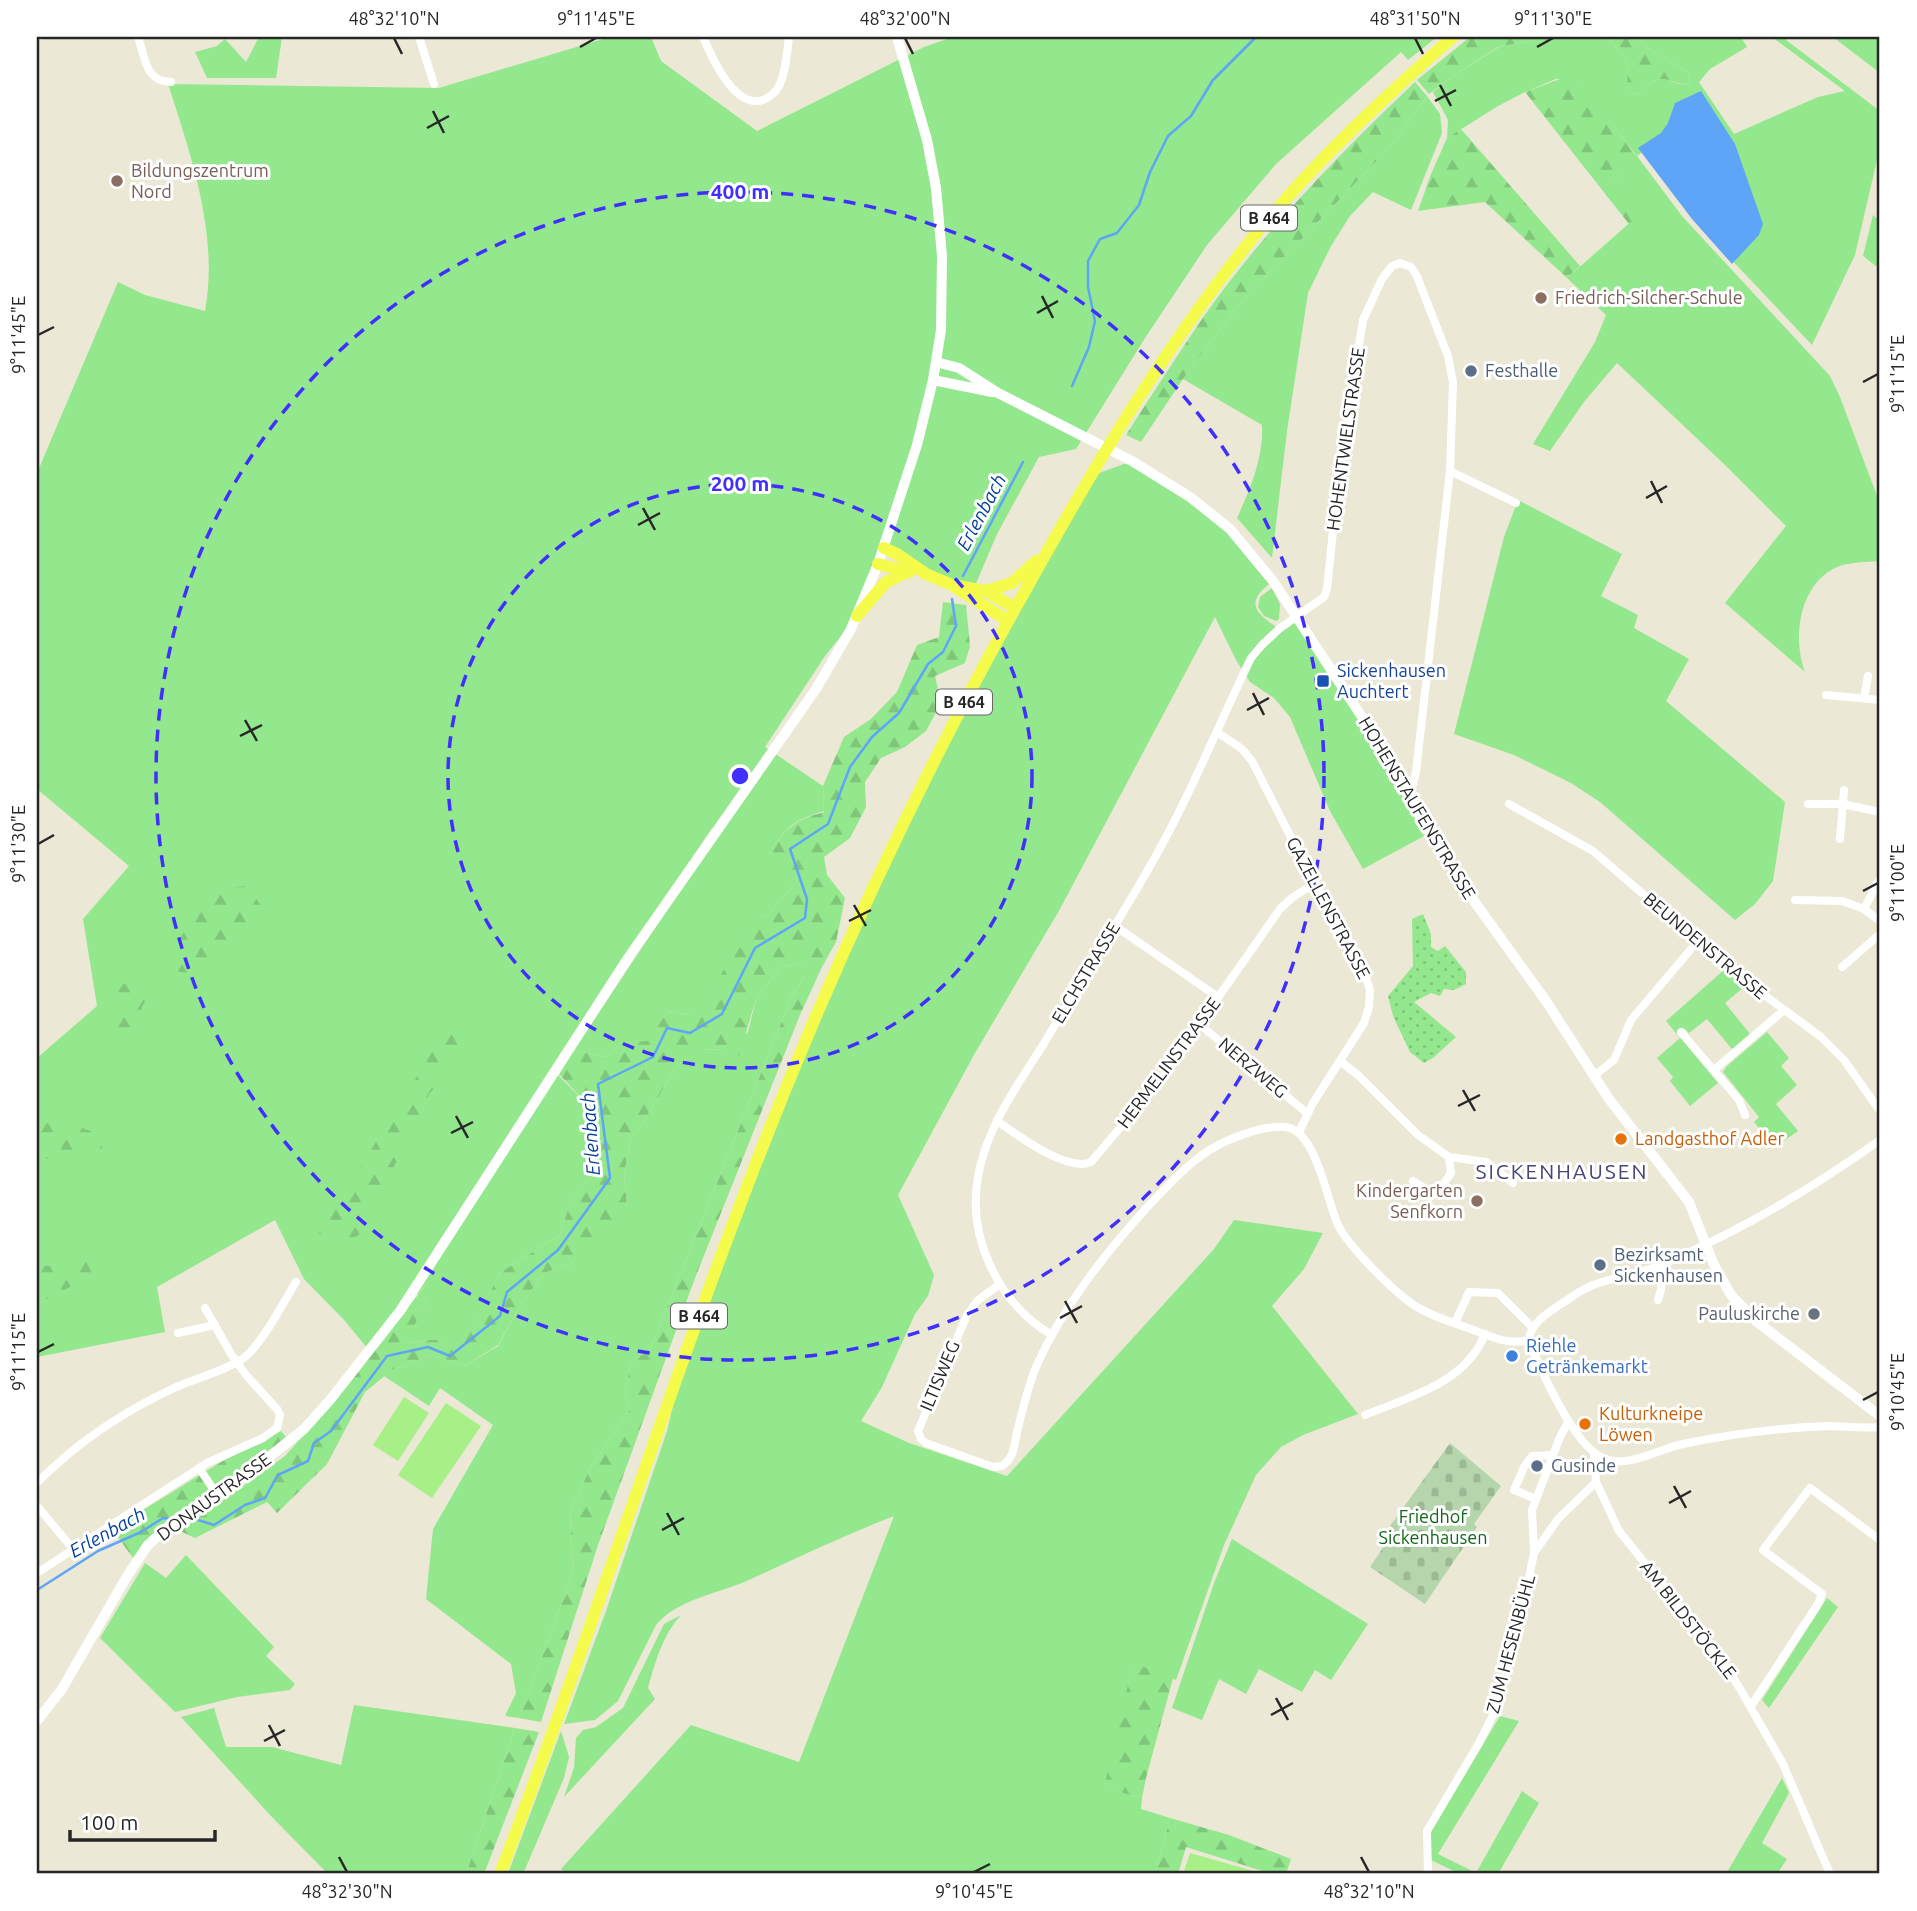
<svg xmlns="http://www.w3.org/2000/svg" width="1917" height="1911" font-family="Ubuntu,sans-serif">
  <defs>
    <pattern id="forest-firs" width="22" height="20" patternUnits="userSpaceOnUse" patternTransform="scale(1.75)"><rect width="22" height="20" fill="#93e78d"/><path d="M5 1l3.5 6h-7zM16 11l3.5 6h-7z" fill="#7fc67a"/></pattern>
    <pattern id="cemetery-stones" width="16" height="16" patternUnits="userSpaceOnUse" patternTransform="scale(1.75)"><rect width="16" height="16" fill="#b5d6ac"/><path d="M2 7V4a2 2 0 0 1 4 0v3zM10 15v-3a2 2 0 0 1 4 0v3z" fill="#9cb894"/></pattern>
    <pattern id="park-dots" width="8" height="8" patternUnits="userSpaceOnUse" patternTransform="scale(1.75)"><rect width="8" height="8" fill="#93e78d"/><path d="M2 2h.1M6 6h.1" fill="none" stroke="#7fc67a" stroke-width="1.8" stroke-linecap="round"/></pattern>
  </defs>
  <rect width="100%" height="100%" fill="#ebe8d6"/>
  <!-- grass -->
  <g fill="#93e78d">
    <polygon points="259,37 282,37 276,78 207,78 195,52 217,46 225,39 246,62"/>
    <path d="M610,37H651L661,61L757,131L924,47L953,37H1437L1408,60L1401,52L1276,164L1207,245L1145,338L1076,449L1039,457L997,534L972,593L884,548L857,616L825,656L765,747L823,786L824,811C792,821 783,828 768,858L797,881L766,917L752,915L702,1013L688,1014L667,1012L648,1042L624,1043L605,1057L574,1050L719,832L712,828L552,1069L588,1105L597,1133L592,1171L567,1212L560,1235L501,1272L459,1349L439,1339L404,1343L425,1305L429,1281L418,1294L410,1289L368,1349L345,1321L304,1279L275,1220L157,1287L165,1332L37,1357V1058L97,1006L83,919L129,866L37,789V473L118,282L145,295L205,311C219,235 191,155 168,84L439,88Z"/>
    <path d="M1540,37H1607C1630,62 1628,58 1627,91L1636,95C1643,90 1653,79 1661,79C1672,79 1675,86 1690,84L1689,73C1670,61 1651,53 1635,37H1741L1747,47L1710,69L1699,82L1734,134L1818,97L1845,91L1772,37H1790L1786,40L1880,111V147L1855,255L1812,345L1710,237L1642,152L1637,156L1682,216L1830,376L1840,397L1880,504V561C1867,562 1849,562 1837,567C1799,584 1792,638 1805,672L1725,603L1786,526L1723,463L1617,363L1584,402L1550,451L1533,444L1595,342L1606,315L1567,278L1641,213L1612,176L1636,155L1578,82L1556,79L1525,92L1498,106L1447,138L1448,120L1433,92L1450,78L1499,47L1535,40Z"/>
    <polygon points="1833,37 1880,37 1880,73"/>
    <path d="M1427,96L1440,114L1442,133L1411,210L1373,192L1350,216L1331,246L1308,293L1287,431L1272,558L1237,518C1250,490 1264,456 1262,425L1183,379L1242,301L1391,146Z"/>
    <polygon points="1873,215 1880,221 1880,269 1863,256"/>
    <path d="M1132,461L1204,507L1273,581C1245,602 1253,611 1279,629L1295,616L1364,720L1424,836L1363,869L1330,811L1290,717L1274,698L1250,682L1236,660L1215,617L1060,909L975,1053L898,1195L934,1275L928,1296L915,1314L882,1387L861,1421L909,1443L1007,1476L1214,1249L1234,1220L1323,1233L1304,1269L1272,1306L1358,1414L1303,1435L1281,1447L1256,1475L1224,1545L1176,1680L1133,1664L1105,1788L1142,1798L1141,1809L1170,1818L1155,1874H566L561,1869L691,1725L799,1762L894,1516C845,1535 799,1557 751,1579C721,1593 677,1599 656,1625L618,1701L595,1720L564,1724L606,1611L667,1431L686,1352L875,882L1091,476Z"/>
    <polygon points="1518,500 1622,554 1601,596 1638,615 1634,628 1689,659 1666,701 1785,802 1773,881 1755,904 1735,920 1600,802 1571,783 1514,755 1454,734 1504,537"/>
    <polygon points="1272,588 1280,604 1279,619 1276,621 1264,616 1258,607 1260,597"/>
    <polygon points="805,961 805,976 792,996 650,1350 631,1362 625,1393 630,1410 590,1468 570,1513 573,1572 519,1718 505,1716 516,1693 511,1664 426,1599 433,1529 493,1425 440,1388 429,1406 384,1376 392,1370 432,1355 464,1366 498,1346 518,1309 544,1273 573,1263 580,1238 627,1205 624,1174 631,1137 644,1121 677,1066 701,1050 725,1049 748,1032 756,999 780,968"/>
    <polygon points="1724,970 1744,987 1725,1003 1750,1034 1732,1049 1707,1019 1689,1033 1684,1028 1677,1034 1718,1083 1690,1106 1670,1081 1673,1077 1657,1058 1680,1038 1666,1021"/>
    <polygon points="1767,1032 1789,1058 1781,1066 1797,1085 1776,1104 1798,1131 1775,1147 1754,1122 1759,1117 1723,1072 1727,1066"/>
    <polygon points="1232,1539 1368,1624 1331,1680 1315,1670 1302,1692 1259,1669 1246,1694 1219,1679 1202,1720 1172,1708 1214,1583"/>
    <polygon points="186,1555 274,1647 266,1656 295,1684 290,1690 237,1697 175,1712 100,1638 145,1563 166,1578"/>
    <polygon points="1827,1598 1838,1607 1769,1708 1762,1700"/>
    <path d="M681,1615C663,1634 655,1663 648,1688L655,1699L564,1797L574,1768L576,1738L583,1730L596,1727L623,1708L664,1624Z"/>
    <polygon points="354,1705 515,1728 466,1874 328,1874 271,1816 181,1717 214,1708 226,1747 272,1747 341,1765"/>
    <polygon points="1500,1716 1519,1721 1438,1854 1476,1873 1522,1791 1539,1803 1498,1874 1460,1874 1431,1860 1431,1832"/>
    <polygon points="561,1731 569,1757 564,1778 523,1874 508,1874"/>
    <polygon points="1782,1778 1789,1793 1762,1843 1787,1859 1777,1874 1726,1874"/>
  </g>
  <!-- forest -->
  <g fill="url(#forest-firs)">
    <polygon points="1470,37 1540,37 1536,40 1498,47 1450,78 1429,94 1417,80"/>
    <path d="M1607,37H1635C1651,53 1670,61 1689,73L1690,84C1676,85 1670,79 1661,79C1653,79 1643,90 1636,95L1627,91C1628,58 1630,62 1607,37Z"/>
    <polygon points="1563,78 1574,80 1582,85 1636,156 1612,176 1642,213 1629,224 1525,92"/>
    <path d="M1415,82L1427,96L1391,146L1242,301L1183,379L1141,442L1126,435C1151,396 1176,357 1202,319C1263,232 1338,155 1415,82Z"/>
    <polygon points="1461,129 1580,266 1567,278 1485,202 1418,211 1431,174 1447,138"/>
    <path d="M943,602L966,605L970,646L965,663L935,676L941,703L926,731L905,747L881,758L865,782L866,807L850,838L824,857L827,875L845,898L836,942L822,967L800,1015L695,1278L598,1545L541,1722L519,1718L573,1572L570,1513L590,1468L630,1410L625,1393L631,1362L650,1350L792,996L805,976V961L780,968L756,999L739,1056L725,1049L702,1050L677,1066L644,1121L631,1137L624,1174L627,1205L611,1236L581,1238L573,1263L544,1273L518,1309L498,1345L464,1366L432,1355L392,1370L365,1392L327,1464L277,1513L267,1502L195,1538L180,1531L285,1456L319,1418L430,1280L425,1305L405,1343L439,1339L459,1348L501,1272L560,1235L567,1212L591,1172L597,1133L588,1105L559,1074L574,1050L605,1057L624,1043L648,1041L667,1012L688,1014L702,1012L752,914L766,917L797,881L767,859C783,829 792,821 824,812L823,786L844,737L871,719L897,692L917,645L939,637Z"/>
    <polygon points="248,886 261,906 248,942 221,958 187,973 170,970 170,953 198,911 227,888"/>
    <polygon points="136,980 153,991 142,1006 138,1026 119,1034 105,1020 114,1006 115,987"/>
    <polygon points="443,1028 462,1040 454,1064 429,1094 386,1183 366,1204 364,1232 340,1245 319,1233 421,1070 425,1041"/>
    <polygon points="69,1117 82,1128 99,1134 102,1148 62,1160 37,1158 37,1126"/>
    <polygon points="79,1258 105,1269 102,1285 74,1285 37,1304 37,1265 50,1266"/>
    <polygon points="281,1431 286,1437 133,1558 112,1529 221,1462"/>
    <polygon points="1133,1663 1173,1678 1146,1778 1142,1798 1104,1788"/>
    <polygon points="515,1728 539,1732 484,1874 466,1874"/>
    <polygon points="1170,1818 1229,1835 1291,1859 1286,1874 1272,1874 1186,1847 1178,1874 1155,1874"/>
  </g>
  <!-- cemetery -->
  <polygon fill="url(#cemetery-stones)" points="1450,1443 1501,1486 1474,1524 1477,1527 1425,1604 1370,1567 1395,1530 1390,1526"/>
  <!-- park -->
  <polygon fill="url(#park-dots)" points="1423,914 1431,934 1431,947 1438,951 1445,946 1466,972 1466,984 1454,990 1444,989 1440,996 1431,993 1414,1002 1456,1037 1433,1058 1424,1063 1410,1052 1393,1016 1388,996 1413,966 1412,919"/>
  <!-- pitch -->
  <g fill="#a7f088">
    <polygon points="404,1397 429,1413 398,1461 373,1445"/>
    <polygon points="446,1403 481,1426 432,1498 398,1475"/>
    <polygon points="1190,1853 1264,1874 1183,1874"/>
  </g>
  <!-- water -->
  <polygon fill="#5fa5f7" points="1701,91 1735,144 1763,224 1759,235 1732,264 1692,219 1638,148 1661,133 1668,123 1675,103"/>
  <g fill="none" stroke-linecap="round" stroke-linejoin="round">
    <!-- stream -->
    <g stroke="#5fa5f7" stroke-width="2.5">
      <polyline points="1072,386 1089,347 1095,321 1088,287 1088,261 1100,239 1117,233 1139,205 1150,172 1168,136 1191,116 1213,80 1256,37"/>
      <polyline points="963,576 1023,462"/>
      <polyline points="185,1519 198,1520 214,1525 245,1505 265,1498 278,1475 308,1461 314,1443 331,1431 387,1356 428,1347 450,1356 500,1316 507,1292 558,1250 610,1178 598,1084 653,1057 667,1028 690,1033 722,1014 755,948 805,918 807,899 790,849 828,824 850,767 872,737 899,713 928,664 943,652 956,626 952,599"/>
      <polyline points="37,1590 98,1551 141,1532 163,1518 172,1519"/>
    </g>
    <!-- street -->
    <g stroke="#fff" stroke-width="8">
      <polyline points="37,37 38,37"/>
      <path d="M138,37C145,57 145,82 171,82"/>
      <polyline points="419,37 434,84"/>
      <path d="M703,37C712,58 734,109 763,100C769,98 776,92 779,86C786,72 787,52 789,37"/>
      <polyline points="1450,471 1516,503"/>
      <polyline points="1826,695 1880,700"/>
      <polyline points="1864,698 1868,676"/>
      <polyline points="1217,732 1242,749 1252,761 1304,863 1361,962 1370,990 1369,1007 1364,1023 1313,1103 1299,1132"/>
      <polyline points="1509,804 1593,851 1736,974 1821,1037 1844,1060 1880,1111"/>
      <polyline points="1808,804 1843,804 1880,812"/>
      <polyline points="1840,839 1844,790"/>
      <polyline points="1795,900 1842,901 1864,909 1880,921"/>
      <polyline points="1864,909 1880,878"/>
      <polyline points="1115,926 1218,997"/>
      <polyline points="1842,967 1880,934"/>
      <polyline points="1199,1024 1307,1113"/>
      <polyline points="1681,1032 1739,1100 1745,1115"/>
      <polyline points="1340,1061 1359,1076 1418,1135 1449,1157 1486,1162 1513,1183"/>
      <polyline points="1714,1070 1784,1010"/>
      <polyline points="1594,1076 1614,1060 1631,1020 1697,942"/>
      <path d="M997,1121C1017,1135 1068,1173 1091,1162L1159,1082L1280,909L1293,897L1315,883"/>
      <path d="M1880,1140C1813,1188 1743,1229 1668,1262C1636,1277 1601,1276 1573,1296C1558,1307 1530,1320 1529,1340C1540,1369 1573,1443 1601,1457C1628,1470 1657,1449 1683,1444C1729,1434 1780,1428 1827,1426C1845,1426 1862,1429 1880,1427"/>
      <polyline points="1413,1181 1431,1192 1438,1192 1451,1173 1449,1157"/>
      <path d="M1000,1284L978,1300L967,1315L918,1431L921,1439L926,1443L993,1467L1002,1466C1006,1463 1010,1459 1012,1454C1015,1446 1016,1436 1018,1428C1023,1408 1028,1387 1036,1367C1063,1306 1106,1252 1151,1203C1167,1187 1182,1169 1201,1156C1220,1141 1261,1125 1285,1127C1316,1129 1327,1201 1338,1225C1349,1247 1397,1296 1419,1308C1434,1317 1451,1322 1468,1328C1488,1335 1507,1346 1529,1340"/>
      <polyline points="1658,1300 1661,1290 1663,1265"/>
      <polyline points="1455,1323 1469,1292 1498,1293 1532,1327"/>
      <polyline points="178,1333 215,1325"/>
      <path d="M1052,1335C999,1304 967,1238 978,1177C986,1128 1017,1086 1043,1045C1078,986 1115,927 1149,868C1188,801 1217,728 1251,658L1262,645L1279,629L1324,597L1327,589L1339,473L1363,320L1382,279L1392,266L1400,263L1411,267L1416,274L1448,356L1453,382L1450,471L1416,772L1413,784L1407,793"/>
      <path d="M1365,1415C1409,1397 1466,1383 1485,1334"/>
      <polyline points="199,1468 216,1493"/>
      <polyline points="1596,1482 1619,1531 1715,1650 1739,1687 1783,1764 1830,1874"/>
      <path d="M37,1483C76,1443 121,1413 172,1389C192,1379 229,1370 245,1357C263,1342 283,1303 296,1282"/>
      <polyline points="1536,1499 1514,1490 1524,1467 1532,1456 1553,1455"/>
      <polyline points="37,1506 73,1549"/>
      <polyline points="1534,1551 1532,1510 1560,1437 1568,1422"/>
      <polyline points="37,1573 207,1463 263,1438 277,1428 280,1415 277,1409 246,1375 231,1354 205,1308"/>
      <polyline points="1751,1706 1818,1604 1822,1594 1763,1550 1810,1488 1880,1540"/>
      <polyline points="1428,1874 1427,1831 1479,1743 1496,1709 1522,1613 1534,1553 1558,1519 1596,1482 1594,1453"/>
    </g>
    <!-- secondary -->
    <g stroke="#fff" stroke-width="10">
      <polyline points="936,362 959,368 998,393 1132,461 1190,497 1230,529 1273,581 1364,720 1424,823 1474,901 1546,1001 1609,1099 1689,1202 1714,1265 1731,1295 1756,1321 1880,1416"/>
      <polyline points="933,380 992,392"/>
      <polyline points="37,1721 62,1689 126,1578 147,1546 174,1521 263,1462 304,1429 330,1400 400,1311 628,958 816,689 851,629 878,564 917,445 933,380 941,330 942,256 936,188 927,140 897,37"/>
    </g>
    <!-- primary -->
    <g stroke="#f4fb4b" stroke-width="12">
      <polyline points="884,548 897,554 926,574 952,585 986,591 1015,608"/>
      <polyline points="878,564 909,572"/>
      <polyline points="955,587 1008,621"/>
      <polyline points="986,591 1012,583 1036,561"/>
      <polyline points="857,616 885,583 907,572"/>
      <path d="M500,1874C589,1642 663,1404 753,1171C830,972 920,777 1025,591C1095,465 1168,341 1259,230C1318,159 1384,97 1453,37"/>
    </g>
  </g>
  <!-- ticks -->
  <path fill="none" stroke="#272727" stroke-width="2.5" d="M394,38L402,54M905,38L913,54M1415,38L1423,54M580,47L596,38M1537,47L1553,38M1440,85L1451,106M1435,101L1456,90M433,111L444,133M427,128L449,116M1042,296L1053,318M1037,313L1058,301M38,335L54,327M1863,382L1878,374M1651,481L1662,503M1646,498L1667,486M643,508L655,530M638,525L660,513M1253,693L1264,715M1247,710L1269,698M245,720L257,741M240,736L262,725M38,844L54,835M1863,891L1878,883M854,905L866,926M849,921L871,910M1463,1090L1475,1111M1458,1106L1480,1095M456,1116L468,1138M451,1133L473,1122M1065,1301L1077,1323M1060,1318L1082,1306M38,1352L54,1344M1863,1400L1878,1392M1674,1486L1686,1508M1669,1503L1691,1491M667,1513L679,1535M662,1530L684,1518M1276,1698L1288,1720M1271,1715L1293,1703M269,1725L280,1746M264,1741L285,1730M339,1857L347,1872M1361,1857L1369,1872M974,1872L990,1864"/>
  <!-- distance rings -->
  <g fill="none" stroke="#412fff" stroke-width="3.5" stroke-dasharray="12 9">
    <circle cx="740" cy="776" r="292"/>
    <circle cx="740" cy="776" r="584"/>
  </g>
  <!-- markers -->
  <g fill="#8d6e63" stroke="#fff" stroke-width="2.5">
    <circle cx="117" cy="181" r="7"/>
    <circle cx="1541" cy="298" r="7"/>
    <circle cx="1477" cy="1201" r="7"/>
  </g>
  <g fill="#5c6f8a" stroke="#fff" stroke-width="2.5">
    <circle cx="1471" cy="371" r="7"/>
    <circle cx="1600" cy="1265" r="7"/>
    <circle cx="1537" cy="1466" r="7"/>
  </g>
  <rect fill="#1a4fb4" stroke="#fff" stroke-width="2.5" x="1316" y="674" width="14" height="14" rx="3.5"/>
  <g fill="#e8710a" stroke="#fff" stroke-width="2.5">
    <circle cx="1621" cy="1139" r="7"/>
    <circle cx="1585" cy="1424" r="7"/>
  </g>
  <circle fill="#6b7280" stroke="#fff" stroke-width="2.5" cx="1814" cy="1314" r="7"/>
  <circle fill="#3f7fe0" stroke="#fff" stroke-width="2.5" cx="1512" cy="1356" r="7"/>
  <g text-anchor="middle" stroke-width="6" stroke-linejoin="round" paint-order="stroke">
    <!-- shield labels -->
    <g fill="#fff" stroke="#686868" stroke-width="2">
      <rect x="1241" y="205.5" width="56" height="25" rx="5"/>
      <rect x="936" y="689.5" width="56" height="25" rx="5"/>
      <rect x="671" y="1303.5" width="56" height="25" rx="5"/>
    </g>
    <g font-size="16" font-weight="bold" fill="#272727">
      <text x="1269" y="224">B 464</text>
      <text x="964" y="708">B 464</text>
      <text x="699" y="1322">B 464</text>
    </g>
    <!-- education labels -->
    <g font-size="18" fill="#785e54" stroke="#fff" text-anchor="start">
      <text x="131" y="177">Bildungszentrum<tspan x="131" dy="21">Nord</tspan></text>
      <text x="1555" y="304">Friedrich-Silcher-Schule</text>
      <text x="1463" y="1197" text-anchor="end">Kindergarten<tspan x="1463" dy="21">Senfkorn</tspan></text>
    </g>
    <!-- service labels -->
    <g font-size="18" fill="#4e5e75" stroke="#fff" text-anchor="start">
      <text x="1485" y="377">Festhalle</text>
      <text x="1614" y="1261">Bezirksamt<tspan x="1614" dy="21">Sickenhausen</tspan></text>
      <text x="1551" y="1472">Gusinde</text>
    </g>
    <!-- street labels -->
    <g font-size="18" fill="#272727" stroke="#fff">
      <text transform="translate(1346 439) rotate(-82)" y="6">HOHENTWIELSTRASSE</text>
      <text transform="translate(1417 808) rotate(59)" y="6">HOHENSTAUFENSTRASSE</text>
      <text transform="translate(1328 908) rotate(62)" y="6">GAZELLENSTRASSE</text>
      <text transform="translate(1705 946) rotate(40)" y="6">BEUNDENSTRASSE</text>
      <text transform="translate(1086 973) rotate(-59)" y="6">ELCHSTRASSE</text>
      <text transform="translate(1169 1063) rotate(-53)" y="6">HERMELINSTRASSE</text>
      <text transform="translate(1253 1068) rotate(40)" y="6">NERZWEG</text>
      <text transform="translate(940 1376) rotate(-67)" y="6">ILTISWEG</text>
      <text transform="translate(214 1497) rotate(-36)" y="6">DONAUSTRASSE</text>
      <text transform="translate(1688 1620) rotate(52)" y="6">AM BILDSTÖCKLE</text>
      <text transform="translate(1511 1644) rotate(-75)" y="6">ZUM HESENBÜHL</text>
    </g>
    <!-- transit labels -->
    <g font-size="18" fill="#164399" stroke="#fff" text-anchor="start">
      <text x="1337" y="677">Sickenhausen<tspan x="1337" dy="21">Auchtert</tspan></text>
    </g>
    <!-- food labels -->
    <g font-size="18" fill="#c56008" stroke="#fff" text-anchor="start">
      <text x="1635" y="1145">Landgasthof Adler</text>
      <text x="1599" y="1420">Kulturkneipe<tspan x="1599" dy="21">Löwen</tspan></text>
    </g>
    <!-- worship labels -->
    <g font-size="18" fill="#5b616d" stroke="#fff" text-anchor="end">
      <text x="1800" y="1320">Pauluskirche</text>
    </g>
    <!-- shop labels -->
    <g font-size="18" fill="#366cbe" stroke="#fff" text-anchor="start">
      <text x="1526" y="1352">Riehle<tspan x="1526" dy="21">Getränkemarkt</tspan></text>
    </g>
    <!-- park labels -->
    <g font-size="18" fill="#136719" stroke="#fff">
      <text x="1433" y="1523">Friedhof<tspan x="1433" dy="21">Sickenhausen</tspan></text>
    </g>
    <!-- water labels -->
    <g font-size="19" font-style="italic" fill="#033f9e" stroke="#fff">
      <text transform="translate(981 512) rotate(-62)" y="7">Erlenbach</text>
      <text transform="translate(590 1134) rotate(-94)" y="7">Erlenbach</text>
      <text transform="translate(107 1532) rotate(-29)" y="7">Erlenbach</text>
    </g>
    <!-- quarter labels -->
    <g font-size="21" letter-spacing="2" fill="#49447a" stroke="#fff">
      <text x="1562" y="1179">SICKENHAUSEN</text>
    </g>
  </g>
  <circle cx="740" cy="776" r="10" fill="#412fff" stroke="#fff" stroke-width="3.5"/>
  <g font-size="21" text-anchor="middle" font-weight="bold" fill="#412fff" stroke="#fff" stroke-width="6" stroke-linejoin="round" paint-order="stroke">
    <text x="740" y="199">400 m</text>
    <text x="740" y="491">200 m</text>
  </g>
  <!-- border -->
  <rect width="1917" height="1911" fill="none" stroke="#ffffff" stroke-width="77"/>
  <!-- scale -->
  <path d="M70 1830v10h145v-10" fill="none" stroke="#272727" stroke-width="3.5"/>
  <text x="80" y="1830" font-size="21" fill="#272727" stroke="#ffffff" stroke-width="5" paint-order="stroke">100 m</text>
  <rect x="38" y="38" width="1840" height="1834" fill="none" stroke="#272727" stroke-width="2.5"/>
  <g font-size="18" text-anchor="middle" fill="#272727">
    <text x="394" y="25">48°32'10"N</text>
    <text x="596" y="25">9°11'45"E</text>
    <text x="905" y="25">48°32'00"N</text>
    <text x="1415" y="25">48°31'50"N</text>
    <text x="1553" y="25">9°11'30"E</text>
    <text transform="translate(19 335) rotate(-90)" y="6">9°11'45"E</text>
    <text transform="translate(1898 374) rotate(-90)" y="6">9°11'15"E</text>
    <text transform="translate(19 844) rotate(-90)" y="6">9°11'30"E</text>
    <text transform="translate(1898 883) rotate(-90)" y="6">9°11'00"E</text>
    <text transform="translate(19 1352) rotate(-90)" y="6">9°11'15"E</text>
    <text transform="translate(1898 1392) rotate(-90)" y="6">9°10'45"E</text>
    <text x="347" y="1898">48°32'30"N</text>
    <text x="974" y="1898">9°10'45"E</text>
    <text x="1369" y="1898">48°32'10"N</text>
  </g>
</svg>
